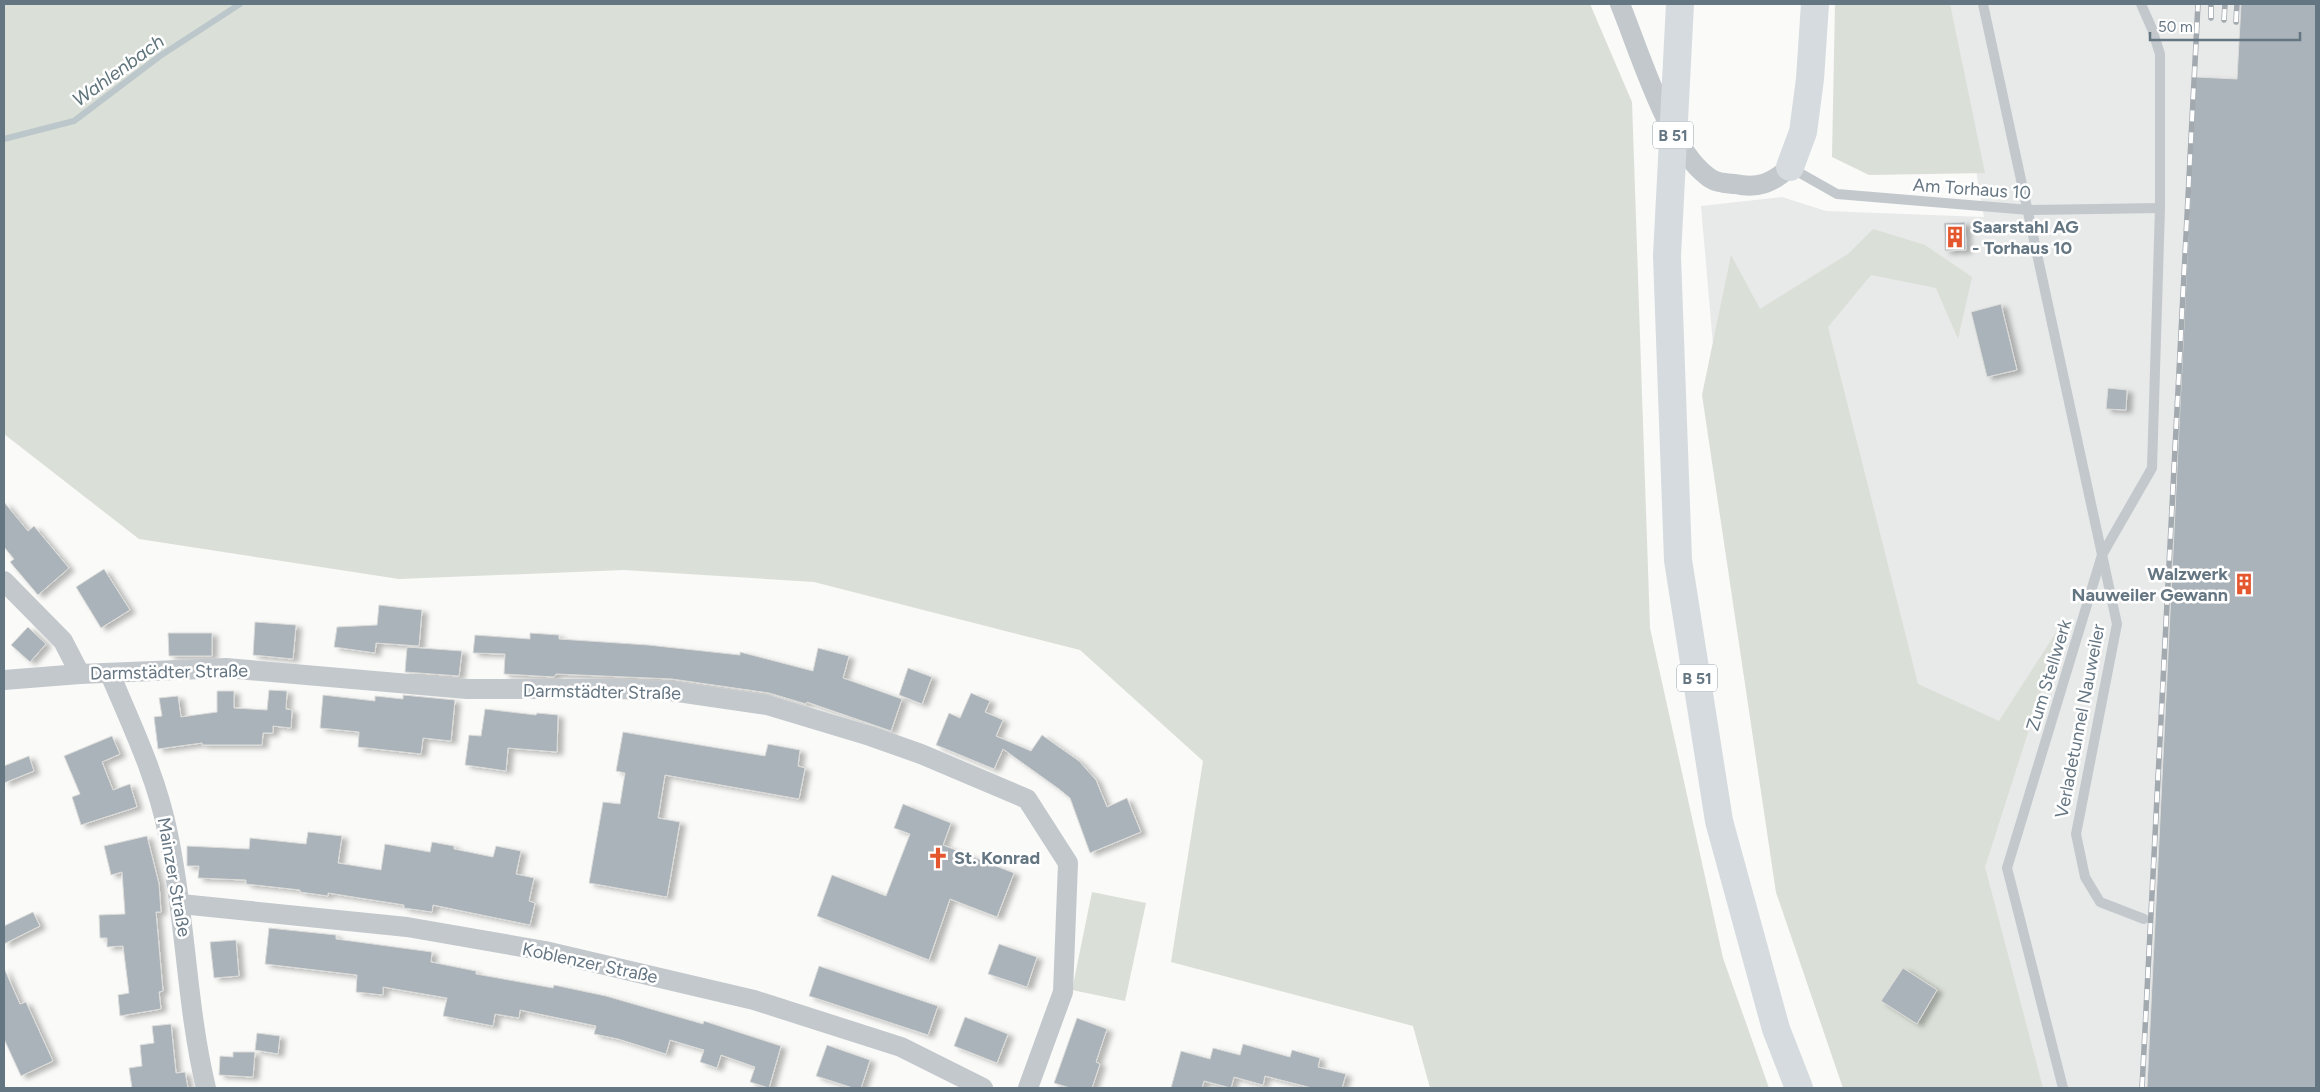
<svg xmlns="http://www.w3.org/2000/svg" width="2320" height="1092" font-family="Figtree,sans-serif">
  <defs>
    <filter id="shadow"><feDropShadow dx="5.5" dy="3" stdDeviation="2.5" flood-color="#0004"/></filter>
  </defs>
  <rect width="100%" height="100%" fill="#fafaf8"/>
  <!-- built -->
  <polygon fill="#e8e9e9" points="1947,4 2316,4 2316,1088 1843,1088 1776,892 1738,634 1701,206 1782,197 1826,211 1984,217"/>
  <!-- green -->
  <g fill="#dadfd7">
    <polygon points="4,4 1590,4 1632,102 1650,628 1723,958 1769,1088 1430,1088 1413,1026 1171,962 1203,761 1080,650 814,582 624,570 399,579 139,539 4,434"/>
    <polygon points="1835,4 1950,4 1985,173 1869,175 1832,157"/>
    <polygon points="1873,229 1925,245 1972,277 1958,339 1936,288 1871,275 1828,327 1918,684 1999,721 2064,620 1985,867 2043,1088 1843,1088 1776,892 1702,395 1731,255 1760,309 1848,254"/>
    <polygon points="1092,892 1146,903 1125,1001 1072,990"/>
  </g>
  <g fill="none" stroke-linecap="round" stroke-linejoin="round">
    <!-- stream -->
    <polyline stroke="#bbc7cb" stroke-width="6" points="4,139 74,121 160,56 240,4"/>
  </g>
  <!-- building -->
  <g fill="#aab3b9" stroke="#dcdcda" filter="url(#shadow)">
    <polygon points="2241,4 2316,4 2316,1088 2147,1088 2196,77 2237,79"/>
    <polygon points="1965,222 1966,250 1945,251 1944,223"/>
    <polygon points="2001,304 2017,370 1987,377 1971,312"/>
    <polygon points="2108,388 2127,390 2126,410 2106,409"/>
    <polygon points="4,502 28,531 34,526 69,568 38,595 10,562 14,559 4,547"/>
    <polygon points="104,569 130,610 101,628 76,587"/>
    <polygon points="379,605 422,610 419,646 376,643 375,653 334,647 337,627 377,625"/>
    <polygon points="255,622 296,625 293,659 253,655"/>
    <polygon points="28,627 46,644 30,662 11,645"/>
    <polygon points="168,633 212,633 212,656 169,656"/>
    <polygon points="530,633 559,635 559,639 648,645 740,655 740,652 813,671 818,648 849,656 843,678 902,699 891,731 807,702 806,704 769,693 672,679 556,674 554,677 504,674 505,654 473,653 475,635 530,639"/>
    <polygon points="407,647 462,651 459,676 405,672"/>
    <polygon points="908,668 932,677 922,704 899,695"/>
    <polygon points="269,690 287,691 286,709 292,710 291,728 273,726 273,733 263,733 262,745 202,745 202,743 158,749 154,717 162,716 159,698 178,696 181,717 217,712 217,691 234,691 234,708 267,710"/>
    <polygon points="971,693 990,701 985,712 1003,720 996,736 1031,751 1042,735 1079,761 1096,780 1107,807 1127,798 1141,832 1090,853 1070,798 1059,789 1003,749 994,769 936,745 949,713 960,718"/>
    <polygon points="323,695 375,701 375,696 403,699 403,695 455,700 451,741 423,738 421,754 358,747 359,732 320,728"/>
    <polygon points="485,709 536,715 537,713 558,715 557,752 508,748 506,771 465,765 469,735 481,736"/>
    <polygon points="623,732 765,756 768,744 800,750 798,766 805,768 799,799 665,775 658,818 680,822 667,897 589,883 603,802 620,804 625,773 616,771"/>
    <polygon points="112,736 120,754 102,762 113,790 130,784 137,807 81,825 72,797 80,794 64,756"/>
    <polygon points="29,756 34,771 4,783 4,766"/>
    <polygon points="903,804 951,823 943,845 1014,873 997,917 950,899 929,960 817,916 832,875 886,896 910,834 894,828"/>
    <polygon points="308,832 342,836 338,863 381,870 385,844 430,852 432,842 454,846 454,849 493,857 496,846 521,851 516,874 534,878 529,901 535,903 530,925 433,905 432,912 404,908 404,905 328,893 328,896 300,892 300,890 246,884 246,880 198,878 199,866 187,866 187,846 249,849 250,838 306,844"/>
    <polygon points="147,836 159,884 161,912 156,912 163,991 159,992 161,1009 120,1016 118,995 129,993 123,946 107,947 107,938 100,938 99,915 125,914 122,872 111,875 104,846"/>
    <polygon points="33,912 40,926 4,944 4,926"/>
    <polygon points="269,928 336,935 336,939 432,952 431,962 476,971 476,974 553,988 554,985 606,996 703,1024 704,1021 781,1046 769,1088 750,1082 755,1067 721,1055 717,1068 700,1062 704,1050 670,1040 666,1054 618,1039 594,1034 596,1026 520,1010 519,1018 495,1014 493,1026 443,1016 447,998 383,987 383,995 356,992 357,975 265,964"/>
    <polygon points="236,940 239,976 214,978 210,942"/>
    <polygon points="999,944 1037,957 1027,987 988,974"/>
    <polygon points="819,966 938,1006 928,1035 809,996"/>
    <polygon points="4,968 20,1004 26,1002 53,1061 21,1076 4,1039"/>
    <polygon points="1903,968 1937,990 1917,1024 1881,1001"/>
    <polygon points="965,1017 1008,1034 997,1063 954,1046"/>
    <polygon points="1077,1018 1107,1029 1096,1062 1100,1064 1092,1088 1070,1088 1054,1083"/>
    <polygon points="171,1024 176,1073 185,1072 188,1088 132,1088 129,1068 142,1066 140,1045 154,1043 152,1026"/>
    <polygon points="257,1033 280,1036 278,1054 255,1050"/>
    <polygon points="1243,1044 1290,1057 1292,1050 1320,1058 1318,1067 1346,1074 1342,1088 1312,1088 1265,1076 1263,1085 1234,1077 1231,1088 1204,1081 1202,1088 1171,1088 1181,1051 1210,1059 1213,1048 1240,1055"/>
    <polygon points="827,1045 870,1060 861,1088 853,1088 816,1076"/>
    <polygon points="233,1052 255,1052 253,1077 219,1075 220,1056 233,1057"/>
  </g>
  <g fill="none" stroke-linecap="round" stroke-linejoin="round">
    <!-- service -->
    <g stroke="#c3c8cc" stroke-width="10">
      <polyline points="1983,4 2117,624 2076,834 2085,877 2100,902 2144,919"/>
      <polyline points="1791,168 1837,194 2029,210 2160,208"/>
      <polyline points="2063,1088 2007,868 2102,555 2152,468 2160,208 2160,54 2152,29 2141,4"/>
    </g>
    <!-- minor -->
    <g stroke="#c3c8cc" stroke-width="20">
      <path d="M1620,4C1639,50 1668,147 1707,176C1715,183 1725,183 1735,184C1759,189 1772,183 1790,167"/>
      <polyline points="4,581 63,641 80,674"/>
      <path d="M110,674C132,726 157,778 168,834C186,918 186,1005 206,1088"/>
      <polyline points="4,680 80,674 226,668 467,689 618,689 671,691 767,705 870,736 921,754 1027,799 1068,863 1063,992 1028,1088"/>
      <polyline points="181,904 407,927 545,951 754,1000 901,1047 983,1088"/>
    </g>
    <!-- primary -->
    <g stroke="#d6dbdf" stroke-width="28">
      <polyline points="1680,4 1667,256 1678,560 1719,821 1776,1029 1799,1088"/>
      <polyline points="1790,167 1803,132 1810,79 1815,4"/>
    </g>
    <!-- rail casing -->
    <g stroke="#a2aab0" stroke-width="5.5">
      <g id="rail">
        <polyline points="2211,18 2211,4"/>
        <polyline points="2224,20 2225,4"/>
        <polyline points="2236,22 2237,4"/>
        <polyline points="2142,1088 2198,4"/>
      </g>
    </g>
    <!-- rail -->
    <use href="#rail" stroke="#fff" stroke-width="4" stroke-dasharray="11" stroke-linecap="butt"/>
  </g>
  <!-- icons -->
  <defs>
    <g id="building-bare" transform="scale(1.725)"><path d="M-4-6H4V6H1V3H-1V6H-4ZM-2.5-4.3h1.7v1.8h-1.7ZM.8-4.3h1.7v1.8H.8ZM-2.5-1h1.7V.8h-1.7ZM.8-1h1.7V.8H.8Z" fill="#e4572e" stroke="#fff" stroke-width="2.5" paint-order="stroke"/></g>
    <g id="church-bare" transform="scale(1.725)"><path d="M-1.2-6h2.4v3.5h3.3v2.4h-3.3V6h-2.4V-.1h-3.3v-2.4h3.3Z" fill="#e4572e" stroke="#fff" stroke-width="2.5" paint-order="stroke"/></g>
  </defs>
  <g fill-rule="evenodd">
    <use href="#building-bare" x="1955" y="237"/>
    <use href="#building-bare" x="2244" y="584"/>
    <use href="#church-bare" x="938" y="858"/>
  </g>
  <g text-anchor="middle" stroke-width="5" stroke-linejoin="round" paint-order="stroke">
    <!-- shield labels -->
    <g fill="#fff" stroke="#939fa8" stroke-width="1">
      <rect x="1653" y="121.5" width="40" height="27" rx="4"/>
      <rect x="1677" y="664.5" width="40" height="27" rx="4"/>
    </g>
    <g font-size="16" font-weight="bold" fill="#657683">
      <text x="1673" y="141">B 51</text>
      <text x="1697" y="684">B 51</text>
    </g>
    <!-- street labels -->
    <g font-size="18" fill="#657683" stroke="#fff">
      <text transform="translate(1972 189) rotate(4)" y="6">Am Torhaus 10</text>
      <text transform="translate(169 672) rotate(-1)" y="6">Darmstädter Straße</text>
      <text transform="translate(2049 675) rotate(-73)" y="6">Zum Stellwerk</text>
      <text transform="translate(602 692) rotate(1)" y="6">Darmstädter Straße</text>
      <text transform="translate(2080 721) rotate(-79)" y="6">Verladetunnel Nauweiler</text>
      <text transform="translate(174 877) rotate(80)" y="6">Mainzer Straße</text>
      <text transform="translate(590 963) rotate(12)" y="6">Koblenzer Straße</text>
    </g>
    <!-- poi labels -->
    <g font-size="18" font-weight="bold" fill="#657683" stroke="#fff" text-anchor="start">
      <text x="1972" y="233">Saarstahl AG<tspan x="1972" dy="21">- Torhaus 10</tspan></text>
      <text x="2228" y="580" text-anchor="end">Walzwerk<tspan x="2228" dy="21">Nauweiler Gewann</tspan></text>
      <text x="954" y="864">St. Konrad</text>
    </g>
    <!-- water labels -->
    <g font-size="19" font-style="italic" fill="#60757c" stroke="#fff">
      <text transform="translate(118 70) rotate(-36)" y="7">Wahlenbach</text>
    </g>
  </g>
  <!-- border -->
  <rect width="2320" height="1092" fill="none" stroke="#657683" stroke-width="10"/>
  <!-- scale -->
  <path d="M2150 32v8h150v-8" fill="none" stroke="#657683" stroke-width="2.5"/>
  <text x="2158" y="32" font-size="15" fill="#657683" stroke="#ffffff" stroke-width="4" paint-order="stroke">50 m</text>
</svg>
